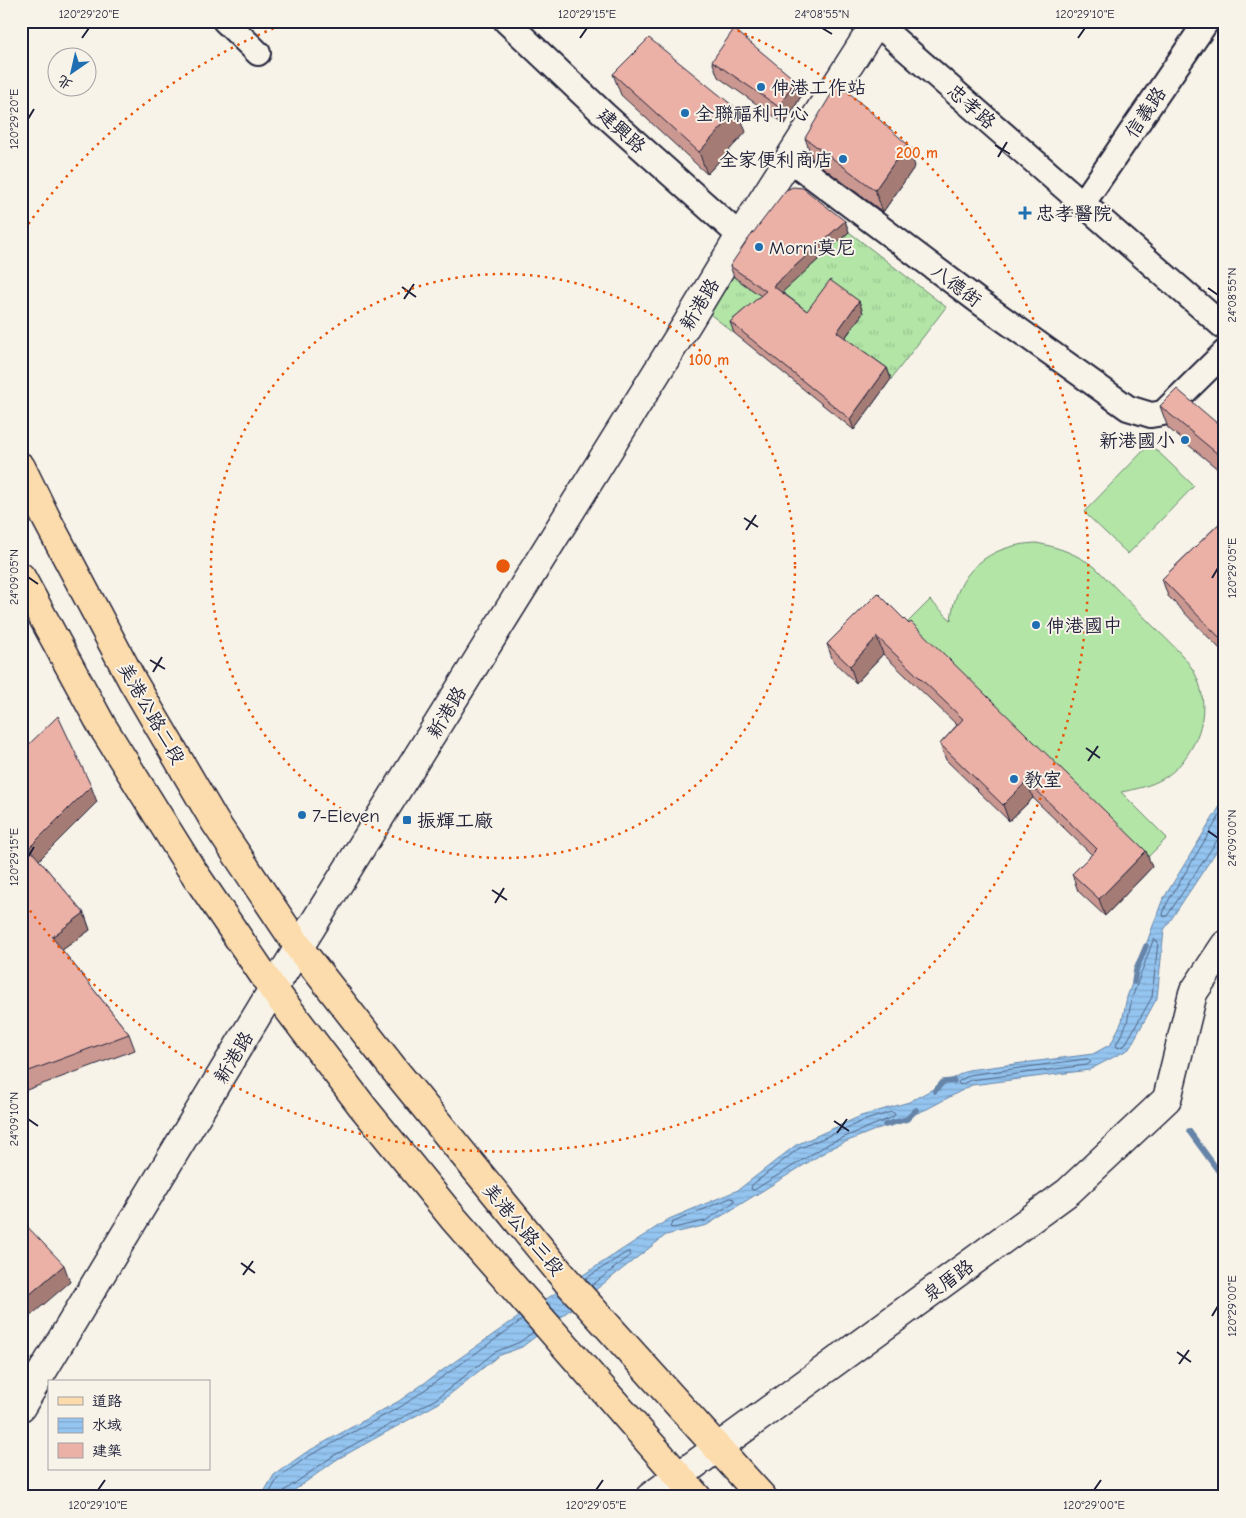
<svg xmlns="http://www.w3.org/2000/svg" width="1246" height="1518" font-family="'Comic Neue','LXGW WenKai TC',sans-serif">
  <defs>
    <pattern id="grass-tufts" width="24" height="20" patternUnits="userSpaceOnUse" patternTransform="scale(1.25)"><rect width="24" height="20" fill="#b2e5a6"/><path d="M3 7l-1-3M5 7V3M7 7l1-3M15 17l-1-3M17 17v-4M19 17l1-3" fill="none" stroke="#99c490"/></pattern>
    <pattern id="water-rules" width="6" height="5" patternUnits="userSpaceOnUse" patternTransform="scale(1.25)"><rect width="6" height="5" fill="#94c5f0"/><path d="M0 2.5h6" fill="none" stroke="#7fa9cf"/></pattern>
  </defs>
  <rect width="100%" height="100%" fill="#f7f3e8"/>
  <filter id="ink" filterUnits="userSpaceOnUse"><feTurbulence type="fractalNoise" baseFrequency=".02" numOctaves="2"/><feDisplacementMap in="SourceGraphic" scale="10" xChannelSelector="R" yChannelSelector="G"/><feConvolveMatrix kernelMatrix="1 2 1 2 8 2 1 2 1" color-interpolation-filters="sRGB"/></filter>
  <g filter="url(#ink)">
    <!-- grass -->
    <g fill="url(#grass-tufts)" stroke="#6a8470">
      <polygon points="849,232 946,307 891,379 776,297"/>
      <polygon points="733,276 770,302 734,333 706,311"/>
    </g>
    <!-- pitch -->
    <g fill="#b2e5a6" stroke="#6a8470">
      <polygon points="1150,444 1194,486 1128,554 1084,512"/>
      <path d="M1036,543C1059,547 1076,554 1095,567C1114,586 1133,606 1152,625C1164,637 1178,649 1189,664C1207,688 1207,721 1192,747C1175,778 1154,786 1121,792L1167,838L1145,860L908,622L930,600L951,620C956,572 988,545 1036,543Z"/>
    </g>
    <!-- water -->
    <polygon fill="url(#water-rules)" stroke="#6684a8" points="1225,798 1225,838 1164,930 1157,998 1129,1049 1089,1070 972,1085 927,1109 833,1147 707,1225 666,1235 522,1347 498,1356 439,1403 336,1460 285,1497 261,1497 274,1475 305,1453 399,1401 508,1324 669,1219 738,1190 796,1145 861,1116 909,1102 968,1070 1093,1054 1111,1044 1122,1021 1127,997 1162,901"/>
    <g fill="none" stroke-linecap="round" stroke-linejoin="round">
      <!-- shore -->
      <g stroke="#506383" stroke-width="1">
        <polyline points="1225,807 1167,903 1163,914 1164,917 1167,916 1218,839 1225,836"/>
        <polygon points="1154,939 1158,942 1152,997 1125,1045 1118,1048 1116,1045 1127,1023 1132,998"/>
        <polygon points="1088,1059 1091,1062 1087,1065 971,1080 960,1085 958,1083 959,1081 970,1075"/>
        <polygon points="892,1112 895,1114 893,1117 830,1143 754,1190 751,1189 752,1185 798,1149 863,1121"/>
        <polygon points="731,1198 734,1199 734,1202 705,1221 673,1228 670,1227 672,1223"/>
        <polyline points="585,1279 627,1252 630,1252 630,1256 591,1286"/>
        <polyline points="267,1497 278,1478 307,1457 402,1406 522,1320"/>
        <polyline points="282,1497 284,1491 333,1456 436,1399 495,1352 520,1342 533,1332"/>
      </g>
      <!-- stream -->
      <g stroke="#6684a8" stroke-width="5.5">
        <polyline points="1134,982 1136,970 1146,946"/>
        <polyline points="935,1091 943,1082 954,1081"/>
        <polyline points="885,1125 907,1119 916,1110"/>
        <polyline points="1189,1131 1225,1180"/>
      </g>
      <!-- minor casing -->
      <g stroke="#22223b" stroke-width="28">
        <g id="minor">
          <polyline points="225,21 258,53"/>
          <polyline points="506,21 605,115 740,236"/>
          <polyline points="874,21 1225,328"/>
          <polyline points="789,159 981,303 1128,408 1151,415 1163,413 1225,352"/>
          <polyline points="1083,203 1207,21"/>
        </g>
      </g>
      <!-- tertiary casing -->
      <g stroke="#22223b" stroke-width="31">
        <g id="tertiary">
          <polyline points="21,1407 273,989 690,319 740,236 877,21"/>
          <polyline points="650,1497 1068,1192 1167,1099 1193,993 1225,945"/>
        </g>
      </g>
      <!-- primary casing -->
      <g stroke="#22223b" stroke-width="31">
        <g id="primary">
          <polyline points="21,467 46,518 133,682 215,822 300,949 393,1068 566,1280 762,1497"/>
          <polyline points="21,577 102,726 190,867 273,989 362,1106 453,1218 697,1497"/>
        </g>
      </g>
      <!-- minor -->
      <use href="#minor" stroke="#f7f3e8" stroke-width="24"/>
      <!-- tertiary -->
      <use href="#tertiary" stroke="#f7f3e8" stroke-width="28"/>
      <!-- primary -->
      <use href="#primary" stroke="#fcdcac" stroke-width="28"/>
    </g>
    <!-- wall -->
    <g fill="#ca9890" stroke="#22223b">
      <polygon points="712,61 795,80 801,96 785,124 718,77"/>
      <polygon points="613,74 746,132 707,174 621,95"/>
      <polygon points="805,138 915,166 883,212 813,160"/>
      <polygon points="845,221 849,232 782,292 807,311 859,301 863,313 845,338 887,368 891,379 854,430 734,333 730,322 761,296 734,277 730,266"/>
      <polygon points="1160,406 1225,430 1225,475 1168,428"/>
      <polygon points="1225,518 1225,654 1168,596 1162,579"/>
      <polygon points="909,624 1152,867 1105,916 1078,891 1072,874 1092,855 1033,798 1009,821 946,760 940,744 957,725 883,654 856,683 833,661 827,644"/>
      <polygon points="21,752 97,802 39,860 84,913 90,930 62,950 129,1034 135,1050 21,1092"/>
    </g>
    <!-- shaded-wall -->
    <g fill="#a47c75" stroke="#22223b">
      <polygon points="795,80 801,96 785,124 779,107"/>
      <polygon points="738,110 746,132 707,174 699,152"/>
      <polygon points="907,144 915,166 883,212 875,190"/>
      <polygon points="845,221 849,232 777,297 773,286"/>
      <polygon points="859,301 863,313 841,343 837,332"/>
      <polygon points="887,368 891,379 854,430 850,419"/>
      <polygon points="877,637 883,654 856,683 850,666"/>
      <polygon points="1027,781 1033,798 1009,821 1003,805"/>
      <polygon points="91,786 97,802 35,864 29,848"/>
      <polygon points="1146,851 1152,867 1105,916 1099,899"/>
      <polygon points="84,913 90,930 58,953 52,937"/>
      <polygon points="64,1265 70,1282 21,1324 21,1302"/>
    </g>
    <!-- building -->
    <g fill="#ebb1a7" stroke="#22223b">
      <polygon points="734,29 795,80 779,107 712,61"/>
      <polygon points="649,38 738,110 699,152 613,74"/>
      <polygon points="838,83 907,144 875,190 805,138"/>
      <polygon points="793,187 803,188 845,221 773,286 807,311 830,280 859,301 837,332 887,368 850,419 730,322 766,291 730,266 746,242 786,190"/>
      <polygon points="1177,389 1225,430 1225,460 1160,406"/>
      <polygon points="1225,518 1225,643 1162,579"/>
      <polygon points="878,593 909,624 911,622 1146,851 1099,899 1072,874 1097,849 1027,781 1003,805 940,744 963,719 877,637 850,666 827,644"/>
      <polygon points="58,716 91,786 29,848 84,913 52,937 129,1034 21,1074 21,752"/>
      <polygon points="21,1220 64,1265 21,1302"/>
    </g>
  </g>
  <!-- ticks -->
  <path fill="none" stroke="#22223b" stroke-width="2" d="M822,28L832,34M82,38L89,28M580,38L587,28M1078,38L1085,28M28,119L34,109M995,145L1010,154M998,157L1007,142M402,287L416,297M1208,288L1218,295M404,299L414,284M744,518L758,527M746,530L756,515M28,577L38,584M1212,578L1218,568M150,660L165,669M153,672L162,657M1086,748L1100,758M1088,761L1098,746M1208,831L1218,838M28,857L34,847M492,890L507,900M495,903L504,888M28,1119L38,1126M834,1121L849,1131M837,1133L847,1119M241,1263L255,1273M243,1275L253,1261M1212,1316L1218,1306M1177,1352L1191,1362M1179,1364L1189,1350M98,1490L105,1480M596,1490L603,1480M1094,1490L1101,1480"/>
  <!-- distance rings -->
  <g fill="none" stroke="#e8590c" stroke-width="2.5" stroke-dasharray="2.5 5">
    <circle cx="503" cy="566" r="292"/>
    <path d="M24 230A585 585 0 0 1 289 22M717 22A585 585 0 1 1 24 902"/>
  </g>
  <!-- markers -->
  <g fill="#1f6fb2" stroke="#f7f3e8" stroke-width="2">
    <circle cx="761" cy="87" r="5"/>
    <circle cx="685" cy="113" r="5"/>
    <circle cx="843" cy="159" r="5"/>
    <path d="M1022.5 205.5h5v5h5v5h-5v5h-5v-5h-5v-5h5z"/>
    <circle cx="759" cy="247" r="5"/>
    <circle cx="1185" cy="440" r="5"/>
    <circle cx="1036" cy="625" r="5"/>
    <circle cx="1014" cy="779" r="5"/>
    <circle cx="302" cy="815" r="5"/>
    <rect x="402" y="815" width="10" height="10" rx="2.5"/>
  </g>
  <g text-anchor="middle" stroke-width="4" stroke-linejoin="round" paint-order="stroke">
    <!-- poi labels -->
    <g font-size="19" fill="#22223b" stroke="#f7f3e8" text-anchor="start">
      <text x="771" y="94">伸港工作站</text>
      <text x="695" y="120">全聯福利中心</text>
      <text x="833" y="166" text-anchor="end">全家便利商店</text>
      <text x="1036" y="220">忠孝醫院</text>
      <text x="769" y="254">Morni莫尼</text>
      <text x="1175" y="447" text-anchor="end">新港國小</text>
      <text x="1046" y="632">伸港國中</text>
      <text x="1024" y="786">教室</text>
      <text x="312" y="822">7-Eleven</text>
      <text x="417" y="827">振輝工廠</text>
    </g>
    <!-- street labels -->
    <g font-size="19" fill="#22223b" stroke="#f7f3e8">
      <text transform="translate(972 106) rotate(41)" y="7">忠孝路</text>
      <text transform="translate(1145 112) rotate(-56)" y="7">信義路</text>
      <text transform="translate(622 130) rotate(42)" y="7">建興路</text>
      <text transform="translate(957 285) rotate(37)" y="7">八德街</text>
      <text transform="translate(699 304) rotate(-59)" y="7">新港路</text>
      <text transform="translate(446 712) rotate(-59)" y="7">新港路</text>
      <text transform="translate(152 713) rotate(60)" y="7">美港公路二段</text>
      <text transform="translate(233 1057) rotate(-59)" y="7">新港路</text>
      <text transform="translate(524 1229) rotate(50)" y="7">美港公路三段</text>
      <text transform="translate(948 1280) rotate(-36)" y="7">泉厝路</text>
    </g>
  </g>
  <circle cx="503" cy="566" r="8" fill="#e8590c" stroke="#f7f3e8" stroke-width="2.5"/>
  <g font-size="15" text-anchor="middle" font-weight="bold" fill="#e8590c" stroke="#f7f3e8" stroke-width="4" stroke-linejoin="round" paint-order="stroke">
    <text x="917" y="158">200 m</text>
    <text x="709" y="365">100 m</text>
  </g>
  <!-- margin -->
  <rect width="1246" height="1518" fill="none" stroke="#f7f3e8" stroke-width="55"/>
  <!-- legend -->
  <rect x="48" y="1380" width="162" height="90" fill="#f7f3e8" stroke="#a29fa3"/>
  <rect x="58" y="1397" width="25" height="8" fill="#fcdcac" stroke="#a29fa3"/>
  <text x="92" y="1406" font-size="15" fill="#22223b">道路</text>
  <rect x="58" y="1418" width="25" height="15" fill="url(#water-rules)" stroke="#a29fa3"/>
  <text x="92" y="1430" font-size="15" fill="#22223b">水域</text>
  <rect x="58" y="1443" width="25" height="15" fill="#ebb1a7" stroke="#a29fa3"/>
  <text x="92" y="1456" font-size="15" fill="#22223b">建築</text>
  <!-- north arrow -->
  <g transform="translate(72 72) rotate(214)"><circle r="24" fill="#f7f3e8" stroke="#a29fa3"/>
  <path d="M0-4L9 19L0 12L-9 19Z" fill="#1f6fb2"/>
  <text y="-8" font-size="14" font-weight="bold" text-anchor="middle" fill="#22223b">北</text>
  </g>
  <rect x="28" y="28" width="1190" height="1462" fill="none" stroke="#22223b" stroke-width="2"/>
  <g font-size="12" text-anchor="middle" fill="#22223b">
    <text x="89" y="18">120°29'20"E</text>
    <text x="587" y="18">120°29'15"E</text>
    <text x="822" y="18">24°08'55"N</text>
    <text x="1085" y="18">120°29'10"E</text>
    <text transform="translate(14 119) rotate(-90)" y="4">120°29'20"E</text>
    <text transform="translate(1232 295) rotate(-90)" y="4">24°08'55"N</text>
    <text transform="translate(1232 568) rotate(-90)" y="4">120°29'05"E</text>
    <text transform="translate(14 577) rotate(-90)" y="4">24°09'05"N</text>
    <text transform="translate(1232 838) rotate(-90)" y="4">24°09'00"N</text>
    <text transform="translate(14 857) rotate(-90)" y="4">120°29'15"E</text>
    <text transform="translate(14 1119) rotate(-90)" y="4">24°09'10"N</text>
    <text transform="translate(1232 1306) rotate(-90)" y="4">120°29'00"E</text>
    <text x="98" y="1509">120°29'10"E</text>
    <text x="596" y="1509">120°29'05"E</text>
    <text x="1094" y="1509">120°29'00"E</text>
  </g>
</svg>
